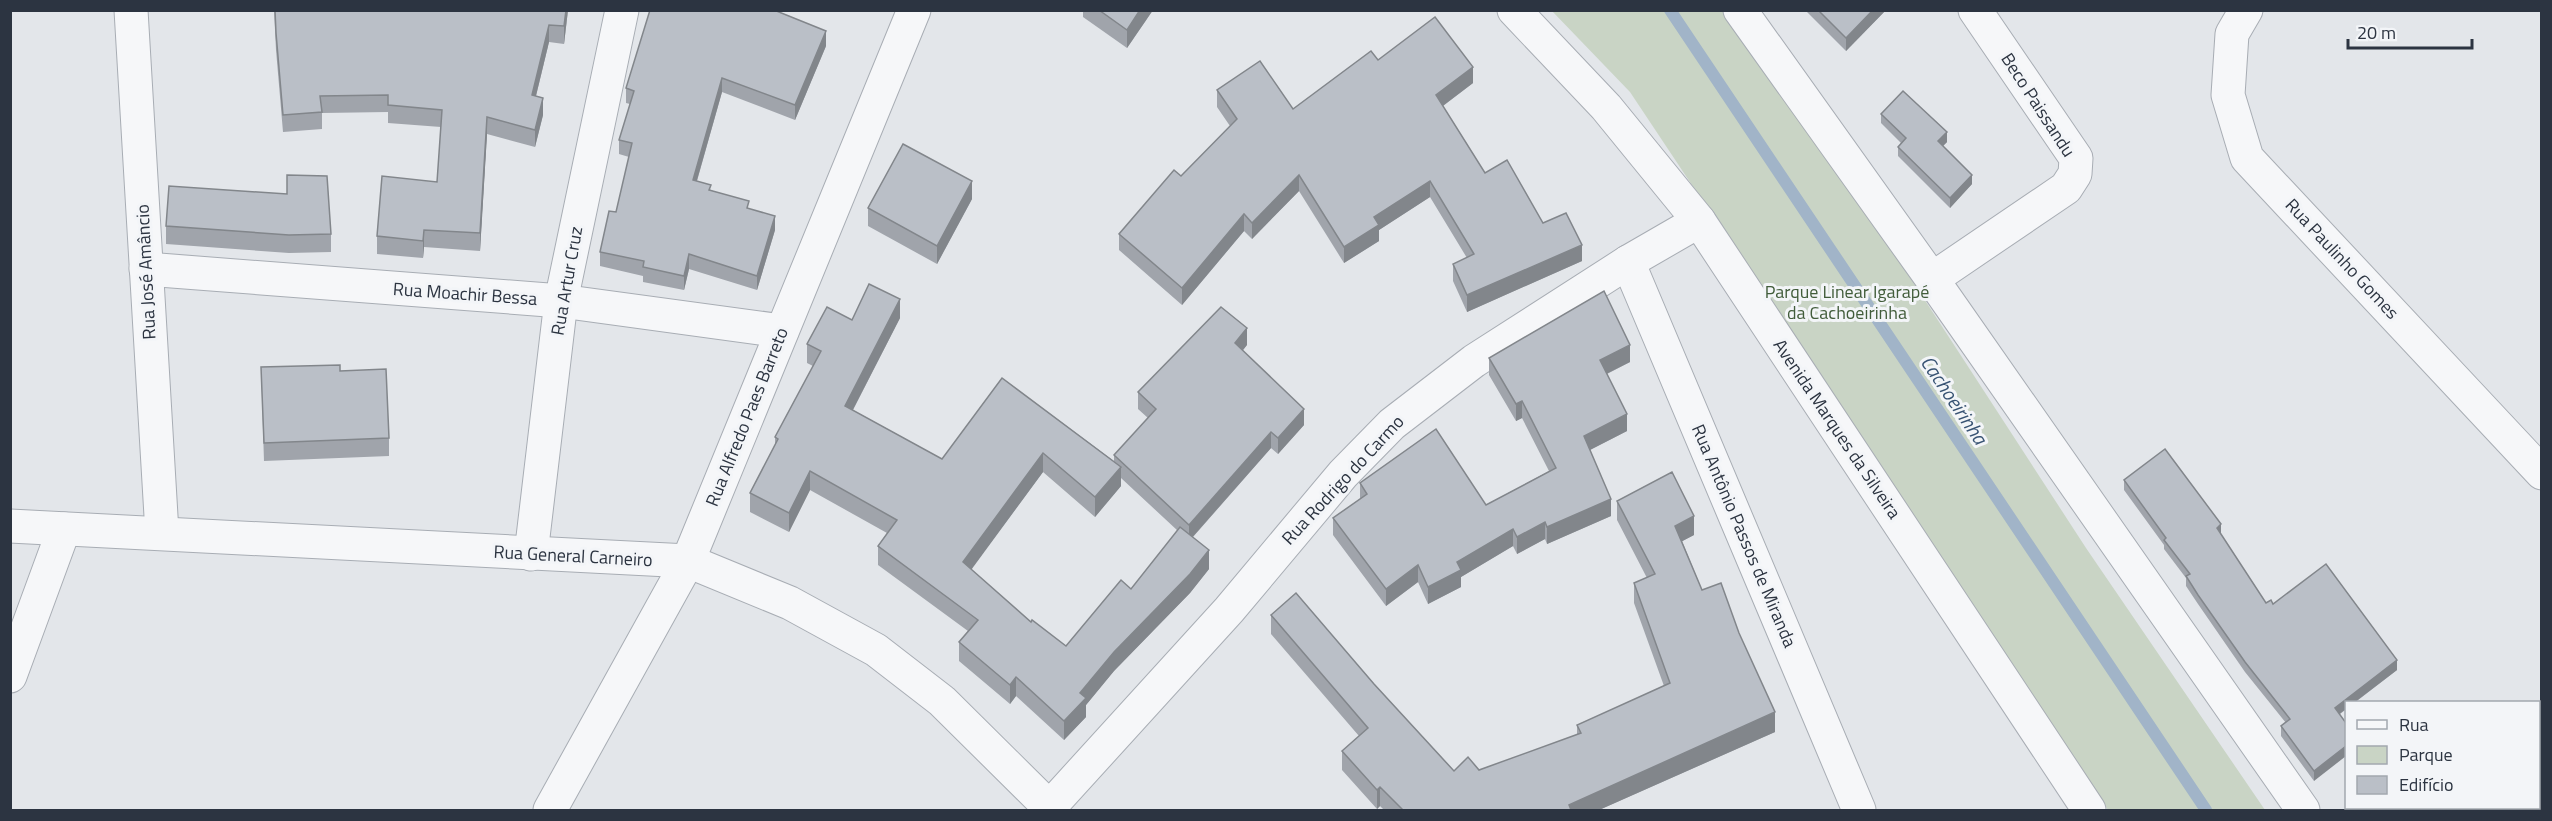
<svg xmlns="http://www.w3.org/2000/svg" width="2552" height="821" font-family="'Titillium Web',sans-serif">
  <rect width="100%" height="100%" fill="#e3e6ea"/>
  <!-- green -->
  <polygon fill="#c9d4c5" points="1552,11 1729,11 1917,288 2086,548 2265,810 2108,810 1630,92"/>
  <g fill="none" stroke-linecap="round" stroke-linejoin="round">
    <!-- stream -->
    <polyline stroke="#a1b4c8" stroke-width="12" points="1670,10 2206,810"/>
    <!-- minor casing -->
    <g stroke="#a8adb4" stroke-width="35">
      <g id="minor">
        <polyline points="131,10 162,533"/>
        <polyline points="1514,10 1606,107 1699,221 2089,810"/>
        <polyline points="1740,10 1932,279 2303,810"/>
        <polyline points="2246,10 2232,34 2228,95 2247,158 2542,473"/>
        <polyline points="1628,262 1859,810"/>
        <polyline points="146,269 561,301 782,331"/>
        <polyline points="1932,279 2066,188 2075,174 2076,158 1975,10"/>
        <polyline points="10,526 688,561 790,603 876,650 942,701 1052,810"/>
        <polyline points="531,554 561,301 622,10"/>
        <polyline points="10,676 64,529"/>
        <polyline points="550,810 688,561 914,10"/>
        <polyline points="1047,810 1229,610 1343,474 1392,424 1474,361 1628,262 1699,221"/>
      </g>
    </g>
    <!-- minor -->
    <use href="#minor" stroke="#f6f7f9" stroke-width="33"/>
  </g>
  <!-- wall -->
  <g fill="#a0a4ab" fill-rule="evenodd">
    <polygon points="274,10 568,10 564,44 549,42 536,96 543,115 535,147 487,134 480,251 424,247 423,258 377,254 377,236 437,182 441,127 388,123 388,112 322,113 322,129 283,132 276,50"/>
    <polygon points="1083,10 1153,10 1127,48 1083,17"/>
    <polygon points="1805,10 1886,10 1846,51"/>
    <polygon points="826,46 795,120 722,92 697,181 711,190 749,209 775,230 757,290 689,269 684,290 643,282 643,276 600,266 600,252 616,212 629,157 619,154 619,140 630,104 626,103 626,88"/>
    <polygon points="1378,60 1473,83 1443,106 1485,173 1543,223 1582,261 1467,312 1453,281 1453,264 1467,258 1430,197 1379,230 1379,241 1344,263 1299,191 1252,239 1244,231 1182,305 1119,250 1119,234 1181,176 1230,126 1217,107 1217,90 1293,109"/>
    <polygon points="1881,114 1947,142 1943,146 1972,184 1950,208 1898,156 1898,147 1901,143 1881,123"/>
    <polygon points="972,199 937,264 868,226 868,208"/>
    <polygon points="166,226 331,234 331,252 289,253 166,244"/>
    <path d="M900,318L853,410L942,459L1002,378L1114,461V455L1148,418L1138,409V392L1247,345L1242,351L1304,425L1278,454L1271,448L1193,537L1209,569L1190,593L1114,671L1086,705V717L1064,740L1016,696L1010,704L959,661V642L968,631L878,565V546L887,533L810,490L789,532L750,512V493L775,445V437L813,366L807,363V344L852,320ZM1043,472L1095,517L1121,486V478L1178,531L1131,589L1066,646L1031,622L971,569Z"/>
    <polygon points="1489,358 1630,362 1607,374 1627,431 1590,450 1611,516 1547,544 1545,539 1517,554 1513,546 1461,577 1461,587 1428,604 1418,582 1386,606 1333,535 1333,518 1360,499 1360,483 1486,505 1549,471 1522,418 1516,421 1489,375"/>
    <polygon points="261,367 340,371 389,438 389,456 264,461"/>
    <polygon points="2124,480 2221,534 2266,603 2273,604 2397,670 2340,714 2314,781 2281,736 2281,726 2286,723 2245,672 2198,604 2186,586 2186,578 2164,549 2164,545 2124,490"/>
    <polygon points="1617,501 1694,535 1682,541 1702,590 1775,732 1599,810 1384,810 1380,806 1377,809 1342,770 1342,751 1359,736 1271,634 1271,615 1374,684 1454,771 1479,770 1577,735 1577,725 1664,686 1634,603 1634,583 1647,578 1617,520"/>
  </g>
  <!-- shaded-wall -->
  <g fill="#82868b">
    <polygon points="566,10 568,10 564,44 564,26"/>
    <polygon points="1140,10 1153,10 1127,48 1127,30"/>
    <polygon points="1873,10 1886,10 1846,51 1846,38"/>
    <polygon points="549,25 549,42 532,112 532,95"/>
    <polygon points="826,31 826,46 795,120 795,105"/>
    <polygon points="1473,67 1473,83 1436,111 1436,95"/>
    <polygon points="722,78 722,92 693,194 693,180"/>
    <polygon points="543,98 543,115 535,147 535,130"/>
    <polygon points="487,117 487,134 480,251 480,233"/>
    <polygon points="1947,132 1947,142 1938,151 1938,141"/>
    <polygon points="1299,175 1299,191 1252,239 1252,223"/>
    <polygon points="1972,175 1972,184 1950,208 1950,198"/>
    <polygon points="972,181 972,199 937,264 937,246"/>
    <polygon points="1430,181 1430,197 1379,230 1379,241 1344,263 1344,247 1374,217"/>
    <polygon points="1244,214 1244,231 1182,305 1182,288"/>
    <polygon points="775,216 775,230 757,290 757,276"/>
    <polygon points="424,230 424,247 423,258 423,241"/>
    <polygon points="1582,245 1582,261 1467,312 1467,295"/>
    <polygon points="689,254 689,269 684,290 684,276"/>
    <polygon points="900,299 900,318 845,425 845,406"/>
    <polygon points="1247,328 1247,345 1235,360 1235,343"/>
    <polygon points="1630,345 1630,362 1600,377 1600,360"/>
    <polygon points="1522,401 1522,418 1516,421 1516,404"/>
    <polygon points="1304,409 1304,425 1278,454 1278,438"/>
    <polygon points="1627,414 1627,431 1584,453 1584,436"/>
    <polygon points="1271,432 1271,448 1189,541 1189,525"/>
    <polygon points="1043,453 1043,472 963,581 963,562"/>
    <polygon points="1121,467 1121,486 1095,517 1095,497"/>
    <polygon points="810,471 810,490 789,532 789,513"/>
    <polygon points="1611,499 1611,516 1547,544 1547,527"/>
    <polygon points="1694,516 1694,535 1675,545 1675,526"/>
    <polygon points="1545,522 1545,539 1517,554 1517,537"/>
    <polygon points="2221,524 2221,534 2217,528"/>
    <polygon points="1513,529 1513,546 1461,577 1461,587 1428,604 1428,587 1457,562"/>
    <polygon points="1209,550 1209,569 1190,593 1114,671 1086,705 1086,717 1064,740 1064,721 1080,693 1114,652"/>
    <polygon points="1418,565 1418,582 1386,606 1386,589"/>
    <polygon points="2397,660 2397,670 2355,702 2346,702 2346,709 2335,717 2335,708"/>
    <polygon points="1016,677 1016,696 1010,704 1010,685"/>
    <polygon points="1775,712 1775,732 1599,810 1569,810 1569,805"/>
    <polygon points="2346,746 2346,756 2314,781 2314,771"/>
    <polygon points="1380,787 1380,806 1377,809 1377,790"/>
  </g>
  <!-- building -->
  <g fill="#babfc7" stroke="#82868b" stroke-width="1.5">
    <polygon points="275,10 566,10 564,26 549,25 532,95 543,98 535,130 487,117 480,233 424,230 423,241 377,236 382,176 437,182 442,110 388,105 388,95 320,96 322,112 283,115 276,33"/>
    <polygon points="650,10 774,10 826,31 795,105 722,78 693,180 711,185 709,190 749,201 747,208 775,216 757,276 689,254 684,276 643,267 644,261 600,252 609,211 616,212 632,143 619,140 634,91 626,88"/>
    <polygon points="1099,10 1140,10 1127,30"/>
    <polygon points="1818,10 1873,10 1846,38"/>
    <polygon points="1435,17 1473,67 1436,95 1485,173 1507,160 1543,223 1566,213 1582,245 1467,295 1453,264 1474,254 1430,181 1374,217 1379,225 1344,247 1299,175 1252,223 1244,214 1182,288 1119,234 1174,170 1181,176 1237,119 1217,90 1260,61 1293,109 1371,51 1378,60"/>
    <polygon points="1903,91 1947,132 1938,141 1972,175 1950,198 1898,147 1906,138 1881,114"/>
    <polygon points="903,144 972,181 937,246 868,208"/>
    <polygon points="287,175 327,176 331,234 289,235 166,226 169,186 287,194"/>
    <polygon points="869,284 900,299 845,406 942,459 1002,378 1121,467 1095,497 1043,453 963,562 1031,622 1032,620 1066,646 1121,580 1131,589 1180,527 1209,550 1190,574 1114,652 1080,693 1086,698 1064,721 1016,677 1010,685 959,642 978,620 878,546 897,520 810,471 789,513 750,493 778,439 775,437 821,351 807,344 827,307 852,320"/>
    <polygon points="1604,291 1630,345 1600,360 1627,414 1584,436 1611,499 1547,527 1545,522 1517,537 1513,529 1457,562 1461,570 1428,587 1418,565 1386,589 1333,518 1367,494 1360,483 1436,429 1486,505 1556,468 1522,401 1516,404 1489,358"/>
    <polygon points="1221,307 1247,328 1235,343 1304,409 1278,438 1271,432 1189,525 1114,455 1156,409 1138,392"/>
    <polygon points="340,365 340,371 386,369 389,438 264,443 261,367"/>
    <polygon points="2165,449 2221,524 2217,528 2266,603 2271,600 2273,604 2326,564 2397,660 2335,708 2346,723 2346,746 2314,771 2281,726 2290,719 2245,662 2198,595 2186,576 2190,574 2164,540 2166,538 2124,480"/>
    <polygon points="1672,472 1694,516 1675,526 1702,590 1721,583 1739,633 1775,712 1569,805 1571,810 1403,810 1380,787 1377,790 1342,751 1368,728 1271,615 1296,593 1374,684 1454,771 1468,757 1479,770 1581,733 1577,725 1670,683 1634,583 1655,574 1617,501"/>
  </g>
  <g text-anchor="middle" stroke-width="6" stroke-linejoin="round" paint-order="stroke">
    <!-- street labels -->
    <g font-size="18" fill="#2c3441" stroke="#f3f5f8">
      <text transform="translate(2038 105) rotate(57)" y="6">Beco Paissandu</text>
      <text transform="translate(2342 259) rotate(47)" y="6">Rua Paulinho Gomes</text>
      <text transform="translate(146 272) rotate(-93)" y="6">Rua José Amâncio</text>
      <text transform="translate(567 281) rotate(-80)" y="6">Rua Artur Cruz</text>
      <text transform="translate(465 294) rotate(4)" y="6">Rua Moachir Bessa</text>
      <text transform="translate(747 417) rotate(-68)" y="6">Rua Alfredo Paes Barreto</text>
      <text transform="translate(1837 429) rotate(56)" y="6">Avenida Marques da Silveira</text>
      <text transform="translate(1343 480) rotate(-47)" y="6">Rua Rodrigo do Carmo</text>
      <text transform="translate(1744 536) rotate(67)" y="6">Rua Antônio Passos de Miranda</text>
      <text transform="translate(573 556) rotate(3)" y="6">Rua General Carneiro</text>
    </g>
    <!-- park labels -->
    <g font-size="18" fill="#415c3a" stroke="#f3f5f8">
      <text x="1847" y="298">Parque Linear Igarapé<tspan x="1847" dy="21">da Cachoeirinha</tspan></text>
    </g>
    <!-- water labels -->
    <g font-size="20" font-style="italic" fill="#385373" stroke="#f3f5f8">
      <text transform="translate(1954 400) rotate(56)" y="7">Cachoeirinha</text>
    </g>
  </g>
  <!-- border -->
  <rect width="2552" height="821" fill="none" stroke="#2c3441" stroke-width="24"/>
  <!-- legend -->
  <rect x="2345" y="701" width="195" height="108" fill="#f3f5f8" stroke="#a3a8af" stroke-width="1.5"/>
  <rect x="2357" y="720" width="30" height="9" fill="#f6f7f9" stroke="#a3a8af" stroke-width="1.5"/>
  <text x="2399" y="731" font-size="18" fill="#2c3441">Rua</text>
  <rect x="2357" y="746" width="30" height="18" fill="#c9d4c5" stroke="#a3a8af" stroke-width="1.5"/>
  <text x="2399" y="761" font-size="18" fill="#2c3441">Parque</text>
  <rect x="2357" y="776" width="30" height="18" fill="#babfc7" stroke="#a3a8af" stroke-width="1.5"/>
  <text x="2399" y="791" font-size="18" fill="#2c3441">Edifício</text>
  <!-- scale -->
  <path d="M2348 39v9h124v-9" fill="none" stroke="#2c3441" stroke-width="3"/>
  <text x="2357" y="39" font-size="18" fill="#2c3441" stroke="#f3f5f8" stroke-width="4.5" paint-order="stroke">20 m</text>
</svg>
